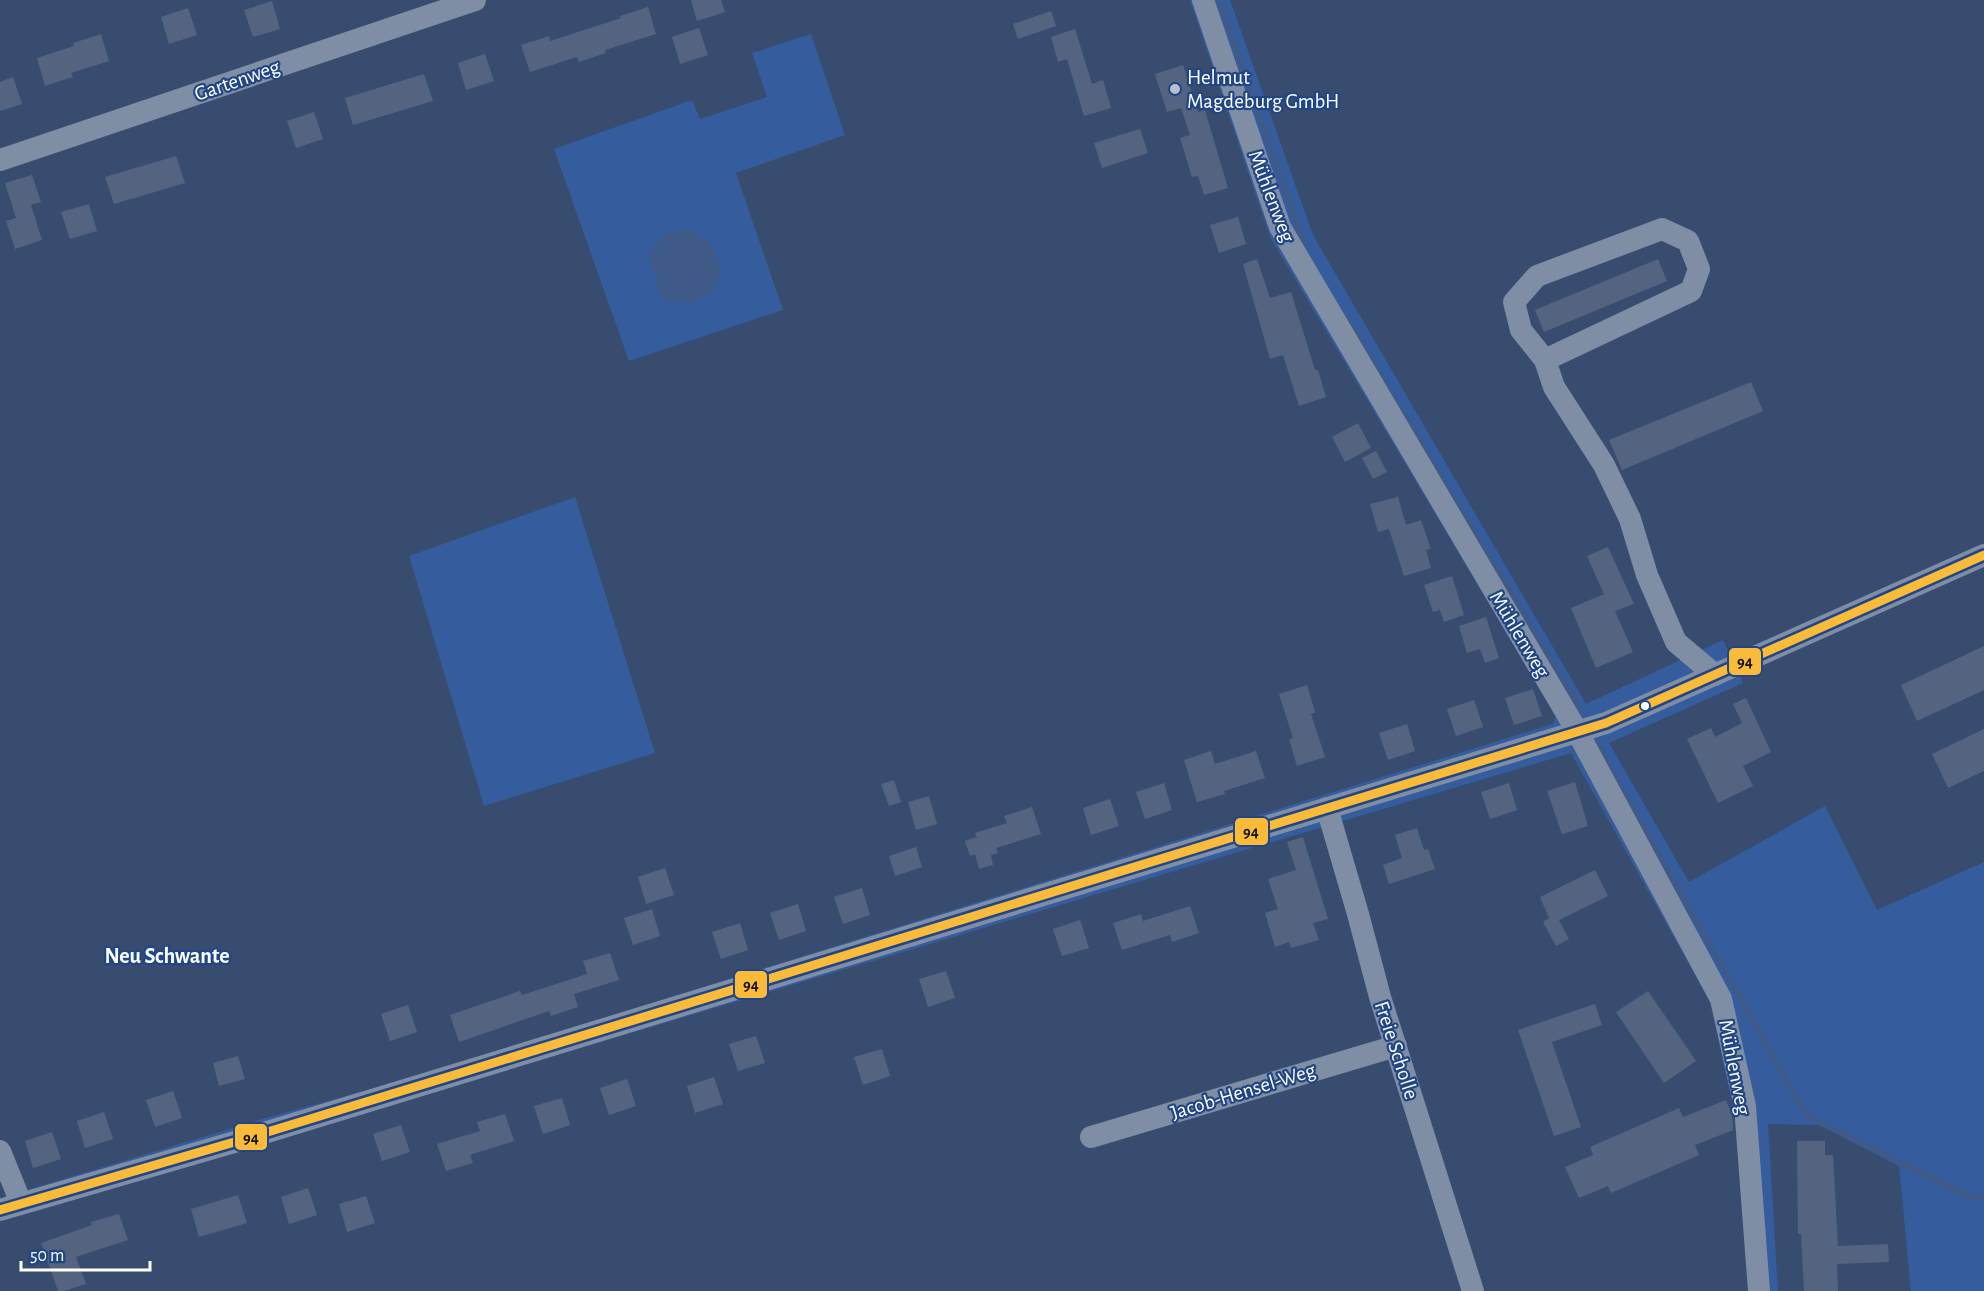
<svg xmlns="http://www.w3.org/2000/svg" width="1984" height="1291" font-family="'Alegreya Sans',sans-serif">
  <rect width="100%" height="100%" fill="#384c6f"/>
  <!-- green -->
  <g fill="#355c9c">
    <polygon points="1190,0 1230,0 1313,235 1586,704 1723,640 1743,683 1609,743 1689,882 1825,806 1877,910 1984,862 1984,1291 1911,1291 1899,1166 1819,1125 1768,1124 1778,1291 1750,1291 1738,1129 1710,1002 1571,753 0,1221 0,1198 276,1115 383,1086 1553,724 1556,716 1270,237"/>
    <polygon points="811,34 845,135 736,173 783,310 629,361 554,149 692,100 700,119 767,97 752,53"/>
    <polygon points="575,497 655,753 484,806 409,556"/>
  </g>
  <!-- water -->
  <polygon fill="#405a87" points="688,228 711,245 723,272 712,292 689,304 662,299 649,256 662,236"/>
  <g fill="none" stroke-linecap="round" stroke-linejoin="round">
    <!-- stream -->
    <g stroke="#405a87" stroke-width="5">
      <polyline points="1219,0 1306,249"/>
      <polyline points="1347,319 1580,709"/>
      <polyline points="1597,745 1807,1116 1970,1197 1984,1198"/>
    </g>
  </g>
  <!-- building -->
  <g fill="#546480">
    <polygon points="691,0 721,0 725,12 697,21"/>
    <polygon points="272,1 280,29 253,37 244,10"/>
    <polygon points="648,7 656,34 605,50 606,53 579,62 577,57 530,72 521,45 549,36 550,41 621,18 620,16"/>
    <polygon points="188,8 197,35 169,44 161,17"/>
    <polygon points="1051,11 1056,26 1018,39 1013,24"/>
    <polygon points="699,28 708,55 680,64 672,37"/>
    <polygon points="1075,29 1092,84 1103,80 1111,108 1084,116 1067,59 1058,62 1051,37"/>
    <polygon points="101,34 109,61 71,73 73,77 45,86 37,58 74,46 73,43"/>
    <polygon points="485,54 494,81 466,90 458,63"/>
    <polygon points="1183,65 1198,112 1205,110 1228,188 1204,195 1198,176 1192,177 1180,138 1190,135 1181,108 1167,112 1155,74"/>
    <polygon points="424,74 433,101 353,125 345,98"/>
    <polygon points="13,77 22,104 0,111 0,82"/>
    <polygon points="314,112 323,139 296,148 287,121"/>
    <polygon points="1140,129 1148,153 1102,168 1094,143"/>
    <polygon points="176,156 185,183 114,204 105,177"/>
    <polygon points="32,175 41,202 31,205 42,240 15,249 6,221 16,218 5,183"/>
    <polygon points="89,204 97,231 70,239 61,212"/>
    <polygon points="1238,217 1246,244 1219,253 1210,225"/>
    <polygon points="1257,259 1270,298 1291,292 1315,370 1318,370 1326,397 1299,406 1283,355 1270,359 1243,264"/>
    <polygon points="1658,259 1667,281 1544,332 1535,310"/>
    <polygon points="1751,382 1763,411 1622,470 1609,440"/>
    <polygon points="1358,423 1371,448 1345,462 1332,437"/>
    <polygon points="1376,451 1387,472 1373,479 1362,458"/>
    <polygon points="1398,497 1406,525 1421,520 1431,549 1426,550 1431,568 1404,576 1389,529 1378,532 1370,504"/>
    <polygon points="1608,547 1634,604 1615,611 1633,652 1596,668 1571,608 1604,594 1587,556"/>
    <polygon points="1452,576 1464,615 1444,622 1440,610 1433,612 1424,585"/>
    <polygon points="1486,617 1499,658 1485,663 1480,649 1467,653 1459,626"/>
    <polygon points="1984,646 1984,690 1917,721 1901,685"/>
    <polygon points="1307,685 1315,712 1311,714 1325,757 1297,766 1289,739 1293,738 1279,694"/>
    <polygon points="1533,689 1542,716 1514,725 1505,698"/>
    <polygon points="1746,698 1771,752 1743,766 1753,786 1718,803 1687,739 1711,728 1715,737 1742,723 1733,704"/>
    <polygon points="1474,700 1483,727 1456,736 1447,709"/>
    <polygon points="1407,724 1415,751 1388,760 1379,733"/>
    <polygon points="1984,729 1984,771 1948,788 1932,754"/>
    <polygon points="1211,751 1215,764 1256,751 1265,778 1224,791 1225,794 1197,802 1184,760"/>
    <polygon points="894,780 901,802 889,806 881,784"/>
    <polygon points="1575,782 1588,826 1562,834 1547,791"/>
    <polygon points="1164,783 1172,810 1145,819 1136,792"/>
    <polygon points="1509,783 1517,810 1490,819 1481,792"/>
    <polygon points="929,796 937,824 916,830 908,802"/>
    <polygon points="1110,799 1119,826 1091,835 1083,808"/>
    <polygon points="1032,807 1041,834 996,848 998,853 991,855 993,865 979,869 975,854 970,856 965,841 977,837 975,833 1007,823 1004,816"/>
    <polygon points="1417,828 1424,850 1428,849 1435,869 1389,884 1383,865 1402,858 1395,835"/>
    <polygon points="1303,837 1328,919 1313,923 1319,940 1291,948 1289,942 1275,947 1265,913 1278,909 1268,879 1296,870 1287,842"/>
    <polygon points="916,847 922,867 895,876 889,856"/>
    <polygon points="665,868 674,895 646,904 638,877"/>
    <polygon points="1595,870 1608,896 1559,920 1569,939 1556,946 1543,922 1549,918 1540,897"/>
    <polygon points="862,888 870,915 843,924 834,897"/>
    <polygon points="798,904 806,931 779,940 770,913"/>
    <polygon points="1190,906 1199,933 1172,942 1170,935 1122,950 1113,923 1141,914 1143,921"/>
    <polygon points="652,909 660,936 633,945 624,918"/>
    <polygon points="1080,920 1089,948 1062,956 1053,929"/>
    <polygon points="740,923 748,950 721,959 712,932"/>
    <polygon points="610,953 619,980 574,994 578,1007 551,1016 549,1011 459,1042 450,1015 520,991 522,995 587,974 583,961"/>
    <polygon points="946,971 955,998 928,1007 919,979"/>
    <polygon points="1648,991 1696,1061 1664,1083 1616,1012"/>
    <polygon points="1595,1004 1602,1025 1552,1042 1581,1127 1554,1136 1518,1030"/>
    <polygon points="408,1005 417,1032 390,1041 381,1014"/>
    <polygon points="756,1036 765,1063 738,1071 729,1044"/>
    <polygon points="882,1049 890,1076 863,1085 854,1057"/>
    <polygon points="238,1056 245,1079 219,1086 213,1063"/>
    <polygon points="714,1077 723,1104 695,1113 687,1086"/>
    <polygon points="627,1079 636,1106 609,1115 600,1088"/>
    <polygon points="173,1091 182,1118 155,1127 146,1100"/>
    <polygon points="562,1098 570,1125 543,1134 534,1106"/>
    <polygon points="1726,1100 1732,1115 1733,1130 1695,1145 1699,1155 1611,1193 1608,1186 1579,1198 1565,1167 1593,1155 1590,1147 1679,1108 1683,1117"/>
    <polygon points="104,1112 113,1139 85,1148 77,1121"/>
    <polygon points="505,1114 514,1141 470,1155 473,1163 446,1171 437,1144 480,1131 477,1122"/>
    <polygon points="401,1125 410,1152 382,1161 373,1134"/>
    <polygon points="52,1132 61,1159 33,1168 25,1141"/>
    <polygon points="1797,1141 1825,1141 1825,1155 1833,1155 1838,1246 1888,1244 1889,1262 1837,1264 1838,1291 1804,1291 1801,1234 1798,1234"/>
    <polygon points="308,1188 317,1215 289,1224 281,1197"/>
    <polygon points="238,1195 247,1223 199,1237 191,1209"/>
    <polygon points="366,1196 375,1223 347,1232 339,1204"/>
    <polygon points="119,1214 128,1240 76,1257 86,1284 64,1291 58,1291 41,1243 92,1225 91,1222"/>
  </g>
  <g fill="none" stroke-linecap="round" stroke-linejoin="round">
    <!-- minor -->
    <g stroke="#7f8da5" stroke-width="22">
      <polyline points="1203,0 1280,227 1577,731 1721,999 1745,1106 1759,1291"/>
      <polyline points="0,160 475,0"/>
      <polyline points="1545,360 1691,291 1699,269 1688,241 1662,229 1537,276 1514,302 1521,330 1545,360 1554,387 1604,465 1630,519 1647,575 1676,642 1715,675"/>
      <polyline points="1327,808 1358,914 1380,997 1473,1291"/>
      <polyline points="1091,1137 1396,1046"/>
      <polyline points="0,1151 21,1203"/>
      <polyline points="0,1210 238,1141 1606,723 1984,555"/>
    </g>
    <!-- bus-1 casing -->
    <g stroke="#214686" stroke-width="14">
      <polyline id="bus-1" points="0,1210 238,1141 1606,723 1984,555"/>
    </g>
    <!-- bus-1 -->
    <use href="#bus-1" stroke="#fbbb3a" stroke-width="9"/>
  </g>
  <!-- markers -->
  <circle fill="#b9c0cd" stroke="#214686" stroke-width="2" cx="1175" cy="89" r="6"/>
  <circle fill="#fff" stroke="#214686" stroke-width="2" cx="1645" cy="706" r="5"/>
  <g text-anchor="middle" stroke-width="4.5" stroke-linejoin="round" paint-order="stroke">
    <!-- poi labels -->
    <g font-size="21" fill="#fff" stroke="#214686" text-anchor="start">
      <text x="1187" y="84">Helmut<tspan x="1187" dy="24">Magdeburg GmbH</tspan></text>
    </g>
    <!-- street labels -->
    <g font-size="21" fill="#fff" stroke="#214686">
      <text transform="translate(237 80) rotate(-19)" y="7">Gartenweg</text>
      <text transform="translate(1272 196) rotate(69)" y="7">Mühlenweg</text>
      <text transform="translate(1520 634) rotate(59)" y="7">Mühlenweg</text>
      <text transform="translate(1397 1050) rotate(72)" y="7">Freie Scholle</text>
      <text transform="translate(1735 1067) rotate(79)" y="7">Mühlenweg</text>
      <text transform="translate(1243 1091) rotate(-17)" y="7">Jacob-Hensel-Weg</text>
    </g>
    <!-- neighbourhood labels -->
    <g font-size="22" font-weight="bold" fill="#fff" stroke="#214686">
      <text x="167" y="963">Neu Schwante</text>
    </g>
  </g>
  <g stroke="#214686" stroke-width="2">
    <rect x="1728" y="647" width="34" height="29" rx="6" fill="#fbbb3a"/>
    <rect x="1234" y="817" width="35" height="29" rx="6" fill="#fbbb3a"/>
    <rect x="734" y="970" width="34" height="29" rx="6" fill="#fbbb3a"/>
    <rect x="234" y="1123" width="34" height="28" rx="6" fill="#fbbb3a"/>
  </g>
  <g font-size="16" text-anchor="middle" font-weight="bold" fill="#111">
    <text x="1745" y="667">94</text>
    <text x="1251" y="837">94</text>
    <text x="751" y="990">94</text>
    <text x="251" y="1143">94</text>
  </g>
  <!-- scale -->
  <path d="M21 1261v9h129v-9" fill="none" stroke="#ffffff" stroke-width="3"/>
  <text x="30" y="1261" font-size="18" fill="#ffffff" stroke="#214686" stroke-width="4.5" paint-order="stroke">50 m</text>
</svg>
